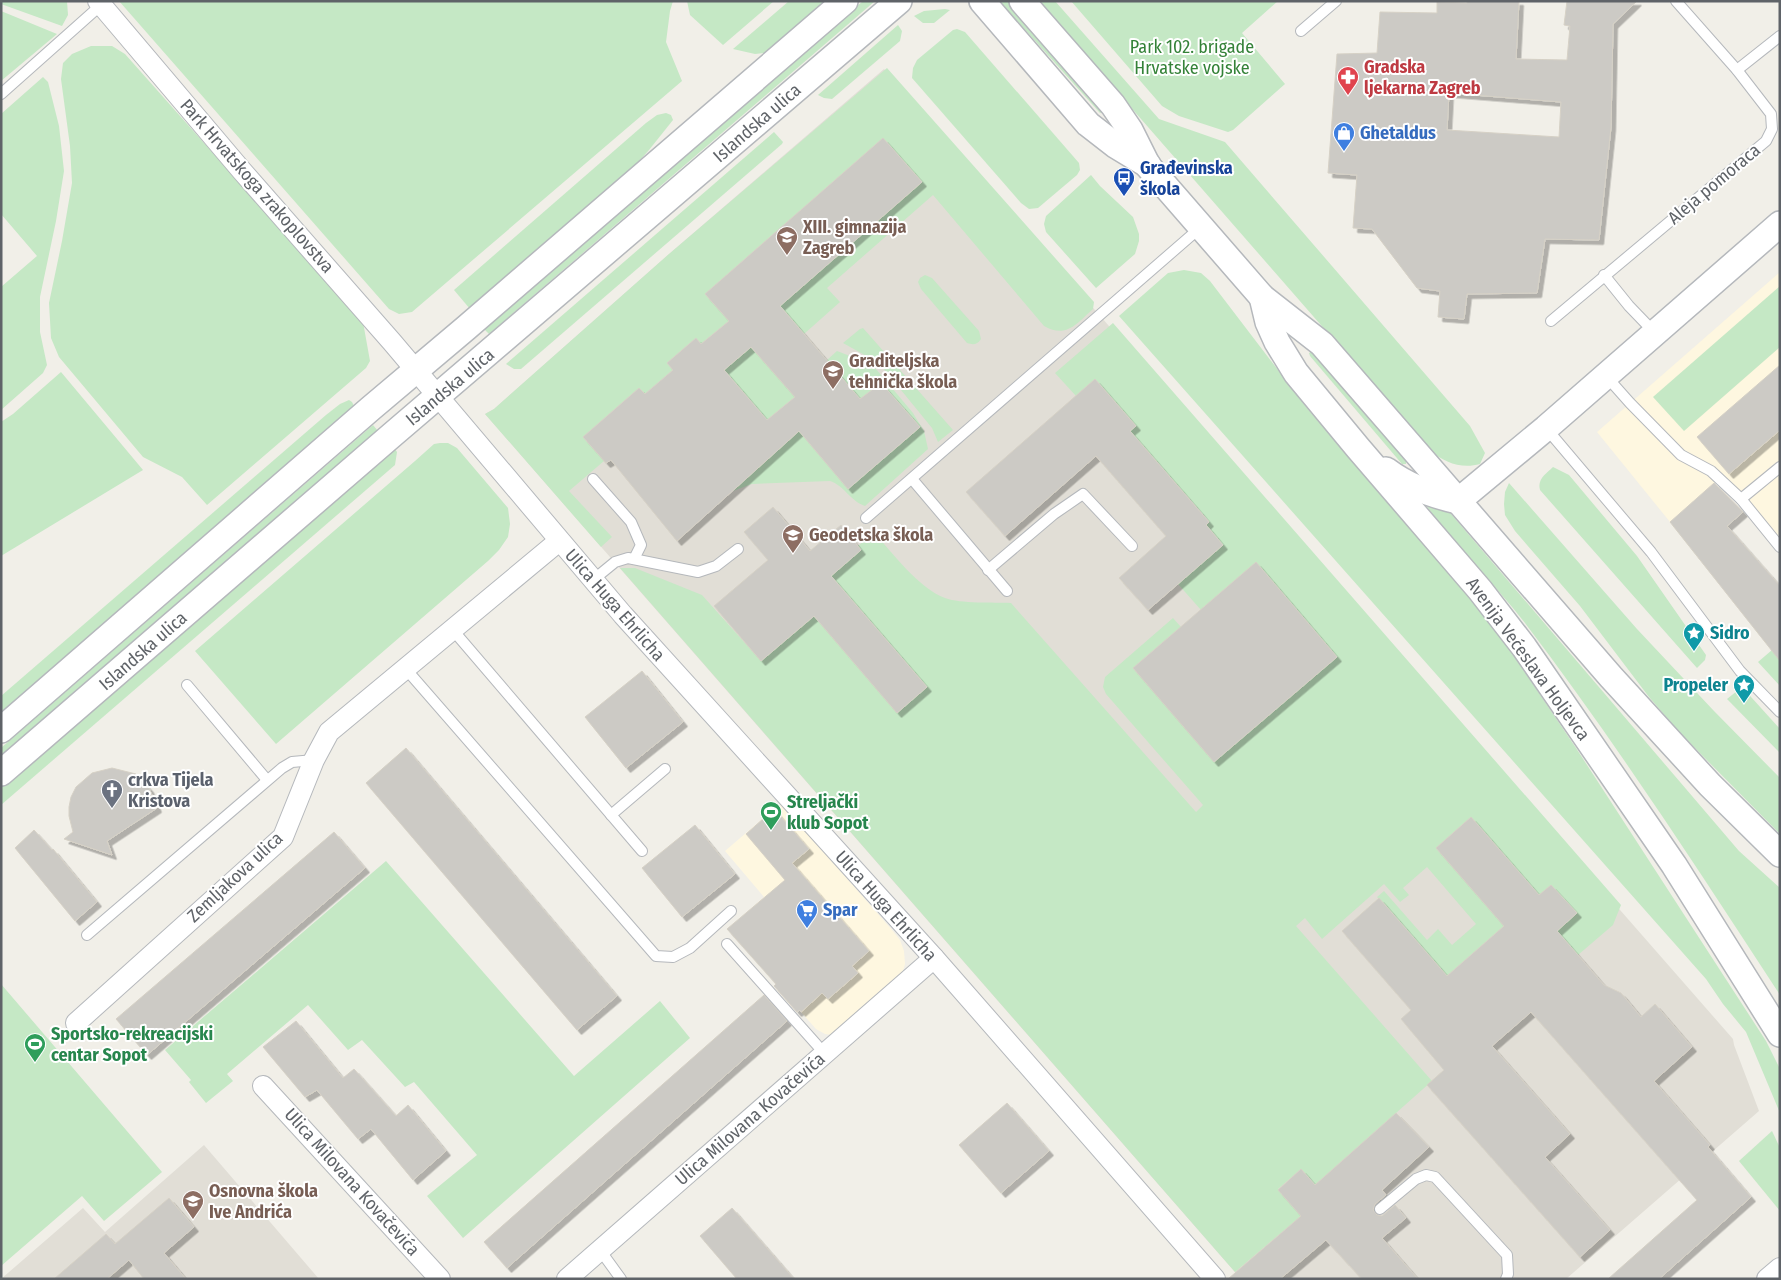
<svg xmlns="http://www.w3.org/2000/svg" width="1781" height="1280" font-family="'Fira Sans Condensed',sans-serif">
  <defs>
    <filter id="shadow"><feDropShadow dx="4.5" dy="4.5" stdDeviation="0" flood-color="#0004"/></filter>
  </defs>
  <rect width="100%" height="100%" fill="#f1efe8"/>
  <!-- commercial -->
  <g fill="#fef7e0">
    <polygon points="1780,272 1780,542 1719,479 1670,522 1597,432"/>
    <polygon points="781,803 892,930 900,940 904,951 905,964 902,974 833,1035 825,1034 816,1029 728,929 764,897 725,851"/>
  </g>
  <!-- education -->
  <g fill="#e1ded6">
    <polygon points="884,69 1733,1039 1734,1045 1759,1111 1566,1279 1241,1279 485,414 494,409 669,254"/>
    <polygon points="204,1145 319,1279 1,1279 83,1208 105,1232"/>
  </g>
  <!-- green -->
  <g fill="#c5e8c5">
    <polygon points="1,1 67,1 68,15 62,26 1,4"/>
    <polygon points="119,1 673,1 670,11 666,42 682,81 412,312 399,314 389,309"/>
    <polygon points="687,1 774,1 723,45 690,15"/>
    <polygon points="789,1 826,1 764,53 755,54 733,49"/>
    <polygon points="863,1 875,1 489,334 484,329"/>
    <polygon points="999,1 1008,1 1100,107 1102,112 1100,113"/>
    <path d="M1038,1H1055L1159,119L1225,142L1470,426L1485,453L1480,464C1462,469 1444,463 1430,450Z"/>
    <polygon points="1071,1 1278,1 1242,33 1285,84 1233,130 1228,132 1179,116 1162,106"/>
    <polygon points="945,9 950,10 934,23 923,23 914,16 924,11"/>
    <polygon points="1,11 57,34 1,81"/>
    <polygon points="898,25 902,31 900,41 832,99 824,98 818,95"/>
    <polygon points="957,29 965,32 1079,163 1080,170 1077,175 1038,208 1029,209 1021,203 912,78 913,68 917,60 953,30"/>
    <polygon points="91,46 112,46 125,54 363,322 370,361 366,368 207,505 182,477 143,457 59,357 51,338 49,303 62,241 72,183 70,146 61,79 63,63 72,54"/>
    <path d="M887,68L1094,302L1093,309C1077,323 1067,339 1044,326L933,195L827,288L840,302L804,334L780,306L922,182L883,138L705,294L729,321L701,344L696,338L667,363L673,370L645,394L639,388L583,437L604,461L569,491L612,537L601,547L485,414L494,409L669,254Z"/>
    <polygon points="43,77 48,82 59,126 64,171 56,221 40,297 40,332 47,365 43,373 1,410 1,287 37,256 1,214 1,114"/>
    <polygon points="666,113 671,115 673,120 649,150 633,168 470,309 454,290 646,123 657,115"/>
    <polygon points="774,132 783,142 782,144 521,369 514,369 506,364"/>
    <polygon points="1091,175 1100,186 1133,217 1139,234 1139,241 1135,254 1096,288 1046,232 1044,224 1046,216"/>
    <polygon points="1184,270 1201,273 1210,281 1307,408 1463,588 1499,634 1576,748 1766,1041 1780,1069 1780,1113 1746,1032 1723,1004 1706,979 1119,316 1168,273"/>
    <path d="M925,275L932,278L979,331L981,339C977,345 973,345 967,343L921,289L918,282L920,278Z"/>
    <polygon points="1780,286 1780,347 1684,431 1653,397"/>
    <path d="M1113,323L1621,905L1613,925L1578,955L1557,931L1577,913L1551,885L1539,895L1471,817L1436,848L1504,926L1447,976L1377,897L1384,891L1427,940L1438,929L1452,945L1476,924L1427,867L1403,888L1409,895L1400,902L1384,884L1322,939L1305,918L1296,926L1432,1081L1315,1185L1301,1169L1278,1189L1301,1216L1235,1272L620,568H635L702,595L761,661L814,616L897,713L927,687L831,576L861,550L858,546L874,532C891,552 920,589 945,598C961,604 993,602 1011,603L1196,812L1203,805L1106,694L1103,687L1105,677L1173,618L1181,627L1133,668L1214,762L1337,657L1256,563L1201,610L1178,584L1222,545L1206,525L1209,521L1144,447L1140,451L1126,435L1136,426L1095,379L1076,396L1055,373Z"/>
    <polygon points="863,328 953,430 938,442 932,428 879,363 843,343 860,329"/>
    <polygon points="751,347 795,397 767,420 724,370"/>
    <path d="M837,351L868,363L876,369L913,413L924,431L928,449L865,506C849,500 845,486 830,481L752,484L733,491L799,431L848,489L920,427L881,383L860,399L827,360Z"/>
    <polygon points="1311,352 1313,352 1406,460 1406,464 1402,464 1310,356 1309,353"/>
    <polygon points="61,372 143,470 1,556 1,422 13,414"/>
    <polygon points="349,400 352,402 354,406 1,715 1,696 326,415 340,404"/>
    <polygon points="373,425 378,431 1,756 1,748"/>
    <polygon points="440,443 448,443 457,448 508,508 510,524 508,537 499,550 488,561 276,744 195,651 415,461 434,444"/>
    <polygon points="394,448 397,452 395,465 1,805 1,788"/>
    <path d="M1553,467L1569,475L1637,556L1706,655L1705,660L1697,668L1540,490C1537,479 1546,474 1553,467Z"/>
    <polygon points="1509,483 1637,629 1714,711 1780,778 1780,834 1680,733 1649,697 1580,606 1515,531 1505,515 1504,504 1505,492"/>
    <path d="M1425,504L1446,508L1739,851L1780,888V995C1698,869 1616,743 1525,623C1493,582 1455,546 1425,504Z"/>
    <polygon points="1772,650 1780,659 1780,686 1758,662"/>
    <polygon points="1742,687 1780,729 1780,753 1727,699"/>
    <polygon points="386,861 574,1076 660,1001 690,1038 463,1238 427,1196 477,1155 414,1082 405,1087 362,1040 348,1050 308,1005 227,1074 233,1081 206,1103 189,1082 191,1080 165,1050"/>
    <polygon points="1,984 162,1172 104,1221 82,1196 1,1266"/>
    <polygon points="1772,1131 1780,1148 1780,1211 1739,1161"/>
  </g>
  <!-- building -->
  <g fill="#cccac5" stroke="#d6d1c6" fill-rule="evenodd" filter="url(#shadow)">
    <path d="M1467,1H1519L1516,59L1567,60L1570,26L1564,25L1567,1H1637L1613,24L1611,127L1599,240L1545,239L1537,293L1467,294L1464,319L1438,317L1440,291L1417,288L1372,229L1353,228L1357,175L1328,173L1337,54L1377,53L1380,12L1437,13V2L1467,3ZM1449,93L1561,102L1559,137L1447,130Z"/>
    <path d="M883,138L922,182L780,306L860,399L881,383L920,427L848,489L799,431L677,541L611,460L606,463L583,437L639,388L645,394L673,370L667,363L696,338L701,344L729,321L705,294ZM751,347L795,397L767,420L724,370Z"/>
    <polygon points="1780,365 1780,430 1729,474 1697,437"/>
    <polygon points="1095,379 1136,426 1130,431 1209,522 1206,525 1223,545 1148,610 1119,578 1166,536 1096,456 1005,536 966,492"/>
    <polygon points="1714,483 1743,512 1727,526 1780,586 1780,661 1670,522"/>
    <polygon points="773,507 810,551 841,525 861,550 831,576 927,687 897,713 814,616 761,661 714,606 768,560 744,532"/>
    <polygon points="1256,562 1337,657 1214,762 1133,668"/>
    <polygon points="642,671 683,722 626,768 585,717"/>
    <polygon points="406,748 617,996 577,1030 366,783"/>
    <polygon points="112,768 136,774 149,788 157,808 107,841 112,855 64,839 73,832 69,816 69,807 71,797 76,787 92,773"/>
    <polygon points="774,809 809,849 792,863 869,951 852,966 858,973 828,999 822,993 801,1012 800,1010 797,1012 774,986 776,984 727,929 785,880 746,834"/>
    <polygon points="1471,817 1539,895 1551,885 1577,913 1557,931 1604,985 1621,993 1641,1017 1655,1004 1692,1047 1654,1081 1710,1145 1708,1147 1751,1197 1659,1279 1608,1279 1697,1200 1531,1012 1492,1046 1570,1134 1545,1157 1610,1230 1580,1257 1427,1085 1444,1070 1401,1019 1411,1010 1342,931 1379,898 1447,976 1504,926 1436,848"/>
    <polygon points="695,825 735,874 682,917 642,868"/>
    <polygon points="34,830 52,850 53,849 97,902 75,921 15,848"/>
    <polygon points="334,832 365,868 147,1055 116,1019"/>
    <polygon points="764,995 787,1021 507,1268 484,1242"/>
    <polygon points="296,1021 343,1078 354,1069 396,1116 408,1105 446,1151 413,1180 371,1129 358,1139 317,1090 305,1097 263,1047"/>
    <polygon points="1007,1103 1049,1151 1001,1193 959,1145"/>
    <polygon points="1396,1113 1429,1147 1382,1190 1386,1195 1375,1204 1373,1210 1377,1215 1382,1216 1395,1205 1406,1218 1382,1238 1418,1279 1362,1279 1326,1240 1280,1279 1228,1279 1301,1216 1278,1190 1301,1169 1315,1185"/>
    <polygon points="169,1198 194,1227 164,1253 186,1279 144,1279 129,1260 107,1279 54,1279 106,1234 115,1244"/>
    <polygon points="732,1208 794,1279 737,1279 700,1236"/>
  </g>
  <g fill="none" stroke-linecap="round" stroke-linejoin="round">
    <!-- service casing -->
    <g stroke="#b5b8bc" stroke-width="12">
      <g id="service">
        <polyline points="1301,31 1336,1"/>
        <polyline points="1737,70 1780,36"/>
        <polyline points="1,94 101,5"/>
        <polyline points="1604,275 1629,306 1655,333"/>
        <polyline points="1551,321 1766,141 1772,129 1771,114 1737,70 1676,1"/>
        <polyline points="1606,376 1630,403 1681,455 1711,471 1741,499 1780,547"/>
        <polyline points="1546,428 1651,552 1740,671 1780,712"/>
        <polyline points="593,479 631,522 641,545 634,559"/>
        <polyline points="912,479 1007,591"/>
        <polyline points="1741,499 1780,467"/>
        <polyline points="866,518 1201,227"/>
        <polyline points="988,570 1054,514 1083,494 1132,546"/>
        <polyline points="593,580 615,562 628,558 698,572 716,566 738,549"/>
        <polyline points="452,629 642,851"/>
        <polyline points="405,668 656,956 673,957 690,948 731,911"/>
        <polyline points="187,685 267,780"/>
        <polyline points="611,815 665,769"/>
        <polyline points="87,935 282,768 292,762 314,760"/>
        <polyline points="727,944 825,1054"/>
        <polyline points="1380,1209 1416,1179 1426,1175 1435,1177 1507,1255 1508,1274 1506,1279"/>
        <polyline points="600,1250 621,1279"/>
      </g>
    </g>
    <!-- minor casing -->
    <g stroke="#b5b8bc" stroke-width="22">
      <g id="minor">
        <polyline points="98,1 242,171 392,342 623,615 934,958 1215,1279"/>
        <polyline points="76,1023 283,837 314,760 329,732 559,541"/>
        <polyline points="263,1086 440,1279"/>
        <polyline points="567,1279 934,958"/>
        <polyline points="1767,1279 1780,1268"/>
      </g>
    </g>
    <!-- tertiary casing -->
    <g stroke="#b5b8bc" stroke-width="28">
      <g id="tertiary">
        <polyline points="982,1 1088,124 1115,145 1148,165"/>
        <polyline points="1022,1 1113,105 1130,130 1148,166 1262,297 1322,344 1611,677 1710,785 1780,854"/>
        <polyline points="1262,297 1268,322 1277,342 1296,373 1358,448 1480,590 1524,647 1674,865 1780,1034"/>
        <path d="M1386,470C1407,486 1431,495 1458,501"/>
        <polyline points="1458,501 1546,428 1780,224"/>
        <polyline points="1,730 370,409 466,328 845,1"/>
        <polyline points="1,773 392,435 899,1"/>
      </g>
    </g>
    <!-- service -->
    <use href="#service" stroke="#fff" stroke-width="10"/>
    <!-- minor -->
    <use href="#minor" stroke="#fff" stroke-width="20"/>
    <!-- tertiary -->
    <use href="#tertiary" stroke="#fff" stroke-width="25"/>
  </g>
  <!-- icons -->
  <defs>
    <g id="pharmacy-pin" transform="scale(1.125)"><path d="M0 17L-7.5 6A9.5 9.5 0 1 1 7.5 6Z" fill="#e0444e" stroke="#fff"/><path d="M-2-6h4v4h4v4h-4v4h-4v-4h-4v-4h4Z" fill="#fff"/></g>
    <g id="shop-pin" transform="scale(1.125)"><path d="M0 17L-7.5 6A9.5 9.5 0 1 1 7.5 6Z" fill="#3f7fe0" stroke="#fff"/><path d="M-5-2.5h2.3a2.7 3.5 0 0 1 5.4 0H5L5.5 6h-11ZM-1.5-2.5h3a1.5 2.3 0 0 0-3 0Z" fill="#fff"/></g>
    <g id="bus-pin" transform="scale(1.125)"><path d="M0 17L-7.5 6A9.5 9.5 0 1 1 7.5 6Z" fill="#1a4fb4" stroke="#fff"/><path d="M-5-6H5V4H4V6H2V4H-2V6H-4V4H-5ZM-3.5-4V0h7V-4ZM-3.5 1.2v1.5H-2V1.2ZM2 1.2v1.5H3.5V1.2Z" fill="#fff"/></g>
    <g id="school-pin" transform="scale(1.125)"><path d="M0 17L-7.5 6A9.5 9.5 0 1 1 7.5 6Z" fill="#8d6e63" stroke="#fff"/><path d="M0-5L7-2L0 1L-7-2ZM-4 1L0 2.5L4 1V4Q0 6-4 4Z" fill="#fff"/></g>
    <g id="sight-pin" transform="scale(1.125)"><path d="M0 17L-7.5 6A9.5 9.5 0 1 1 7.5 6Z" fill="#0f9aa8" stroke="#fff"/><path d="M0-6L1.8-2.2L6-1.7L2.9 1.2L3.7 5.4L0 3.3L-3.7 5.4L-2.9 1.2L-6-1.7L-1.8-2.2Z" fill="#fff"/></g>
    <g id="church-pin" transform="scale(1.125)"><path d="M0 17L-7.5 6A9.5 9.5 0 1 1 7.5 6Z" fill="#6b7280" stroke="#fff"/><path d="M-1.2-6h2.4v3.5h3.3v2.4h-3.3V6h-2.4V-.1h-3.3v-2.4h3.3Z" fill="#fff"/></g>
    <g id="stadium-pin" transform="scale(1.125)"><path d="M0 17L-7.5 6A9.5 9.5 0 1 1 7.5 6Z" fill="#2e9e5b" stroke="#fff"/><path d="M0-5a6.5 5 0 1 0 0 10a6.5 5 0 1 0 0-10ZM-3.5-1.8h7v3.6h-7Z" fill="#fff"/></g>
    <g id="supermarket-pin" transform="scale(1.125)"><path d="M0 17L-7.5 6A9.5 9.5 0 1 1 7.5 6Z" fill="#3f7fe0" stroke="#fff"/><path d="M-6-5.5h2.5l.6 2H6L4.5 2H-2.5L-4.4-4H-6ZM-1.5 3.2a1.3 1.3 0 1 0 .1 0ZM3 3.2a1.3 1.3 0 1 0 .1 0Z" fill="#fff"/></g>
  </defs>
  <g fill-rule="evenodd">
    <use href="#pharmacy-pin" x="1348" y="77"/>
    <use href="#shop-pin" x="1344" y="133"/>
    <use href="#bus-pin" x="1124" y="178"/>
    <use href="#school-pin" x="787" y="237"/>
    <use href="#school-pin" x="833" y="371"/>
    <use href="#school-pin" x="793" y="535"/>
    <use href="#sight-pin" x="1694" y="633"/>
    <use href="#sight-pin" x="1744" y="685"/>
    <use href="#church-pin" x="112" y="790"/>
    <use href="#stadium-pin" x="771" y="812"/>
    <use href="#supermarket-pin" x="807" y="910"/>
    <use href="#stadium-pin" x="35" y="1044"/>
    <use href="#school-pin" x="193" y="1201"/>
  </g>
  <g text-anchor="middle" stroke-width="4" stroke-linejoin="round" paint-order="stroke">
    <!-- park labels -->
    <g font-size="18" fill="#348238" stroke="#fff">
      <text x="1192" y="53">Park 102. brigade<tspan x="1192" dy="21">Hrvatske vojske</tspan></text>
    </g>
    <!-- health labels -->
    <g font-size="18" font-weight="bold" fill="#be3a42" stroke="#fff" text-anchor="start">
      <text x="1364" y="73">Gradska<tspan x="1364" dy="21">ljekarna Zagreb</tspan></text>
    </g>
    <!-- street labels -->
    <g font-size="18" fill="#5f6368" stroke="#fff">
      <text transform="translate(757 123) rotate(-41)" y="6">Islandska ulica</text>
      <text transform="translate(1714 184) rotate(-40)" y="6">Aleja pomoraca</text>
      <text transform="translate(257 186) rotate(49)" y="6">Park Hrvatskoga zrakoplovstva</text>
      <text transform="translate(450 387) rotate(-40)" y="6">Islandska ulica</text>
      <text transform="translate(615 605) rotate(49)" y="6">Ulica Huga Ehrlicha</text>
      <text transform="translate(143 651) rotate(-41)" y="6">Islandska ulica</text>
      <text transform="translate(1528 659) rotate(54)" y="6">Avenija Većeslava Holjevca</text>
      <text transform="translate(235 877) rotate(-43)" y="6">Zemljakova ulica</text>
      <text transform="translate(886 906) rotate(48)" y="6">Ulica Huga Ehrlicha</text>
      <text transform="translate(750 1119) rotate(-41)" y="6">Ulica Milovana Kovačevića</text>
      <text transform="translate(352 1182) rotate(48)" y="6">Ulica Milovana Kovačevića</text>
    </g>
    <!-- shop labels -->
    <g font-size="18" font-weight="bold" fill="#366cbe" stroke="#fff" text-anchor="start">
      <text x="1360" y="139">Ghetaldus</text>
      <text x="823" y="916">Spar</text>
    </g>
    <!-- transit labels -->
    <g font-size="18" font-weight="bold" fill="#164399" stroke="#fff" text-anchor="start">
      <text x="1140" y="174">Građevinska<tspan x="1140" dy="21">škola</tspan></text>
    </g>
    <!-- education labels -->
    <g font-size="18" font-weight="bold" fill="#785e54" stroke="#fff" text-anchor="start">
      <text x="803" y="233">XIII. gimnazija<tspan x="803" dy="21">Zagreb</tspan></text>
      <text x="849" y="367">Graditeljska<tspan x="849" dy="21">tehnička škola</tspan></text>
      <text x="809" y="541">Geodetska škola</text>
      <text x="209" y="1197">Osnovna škola<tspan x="209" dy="21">Ive Andrića</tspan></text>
    </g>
    <!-- culture labels -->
    <g font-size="18" font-weight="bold" fill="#0d838f" stroke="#fff" text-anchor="start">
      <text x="1710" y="639">Sidro</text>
      <text x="1728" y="691" text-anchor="end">Propeler</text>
    </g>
    <!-- worship labels -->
    <g font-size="18" font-weight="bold" fill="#5b616d" stroke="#fff" text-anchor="start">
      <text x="128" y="786">crkva Tijela<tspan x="128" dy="21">Kristova</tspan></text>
    </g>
    <!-- leisure labels -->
    <g font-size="18" font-weight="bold" fill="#27864d" stroke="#fff" text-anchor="start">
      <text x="787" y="808">Streljački<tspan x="787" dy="21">klub Sopot</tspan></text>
      <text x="51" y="1040">Sportsko-rekreacijski<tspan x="51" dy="21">centar Sopot</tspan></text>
    </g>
  </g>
  <!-- border -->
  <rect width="1781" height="1280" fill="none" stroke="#5f6368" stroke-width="5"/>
</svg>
